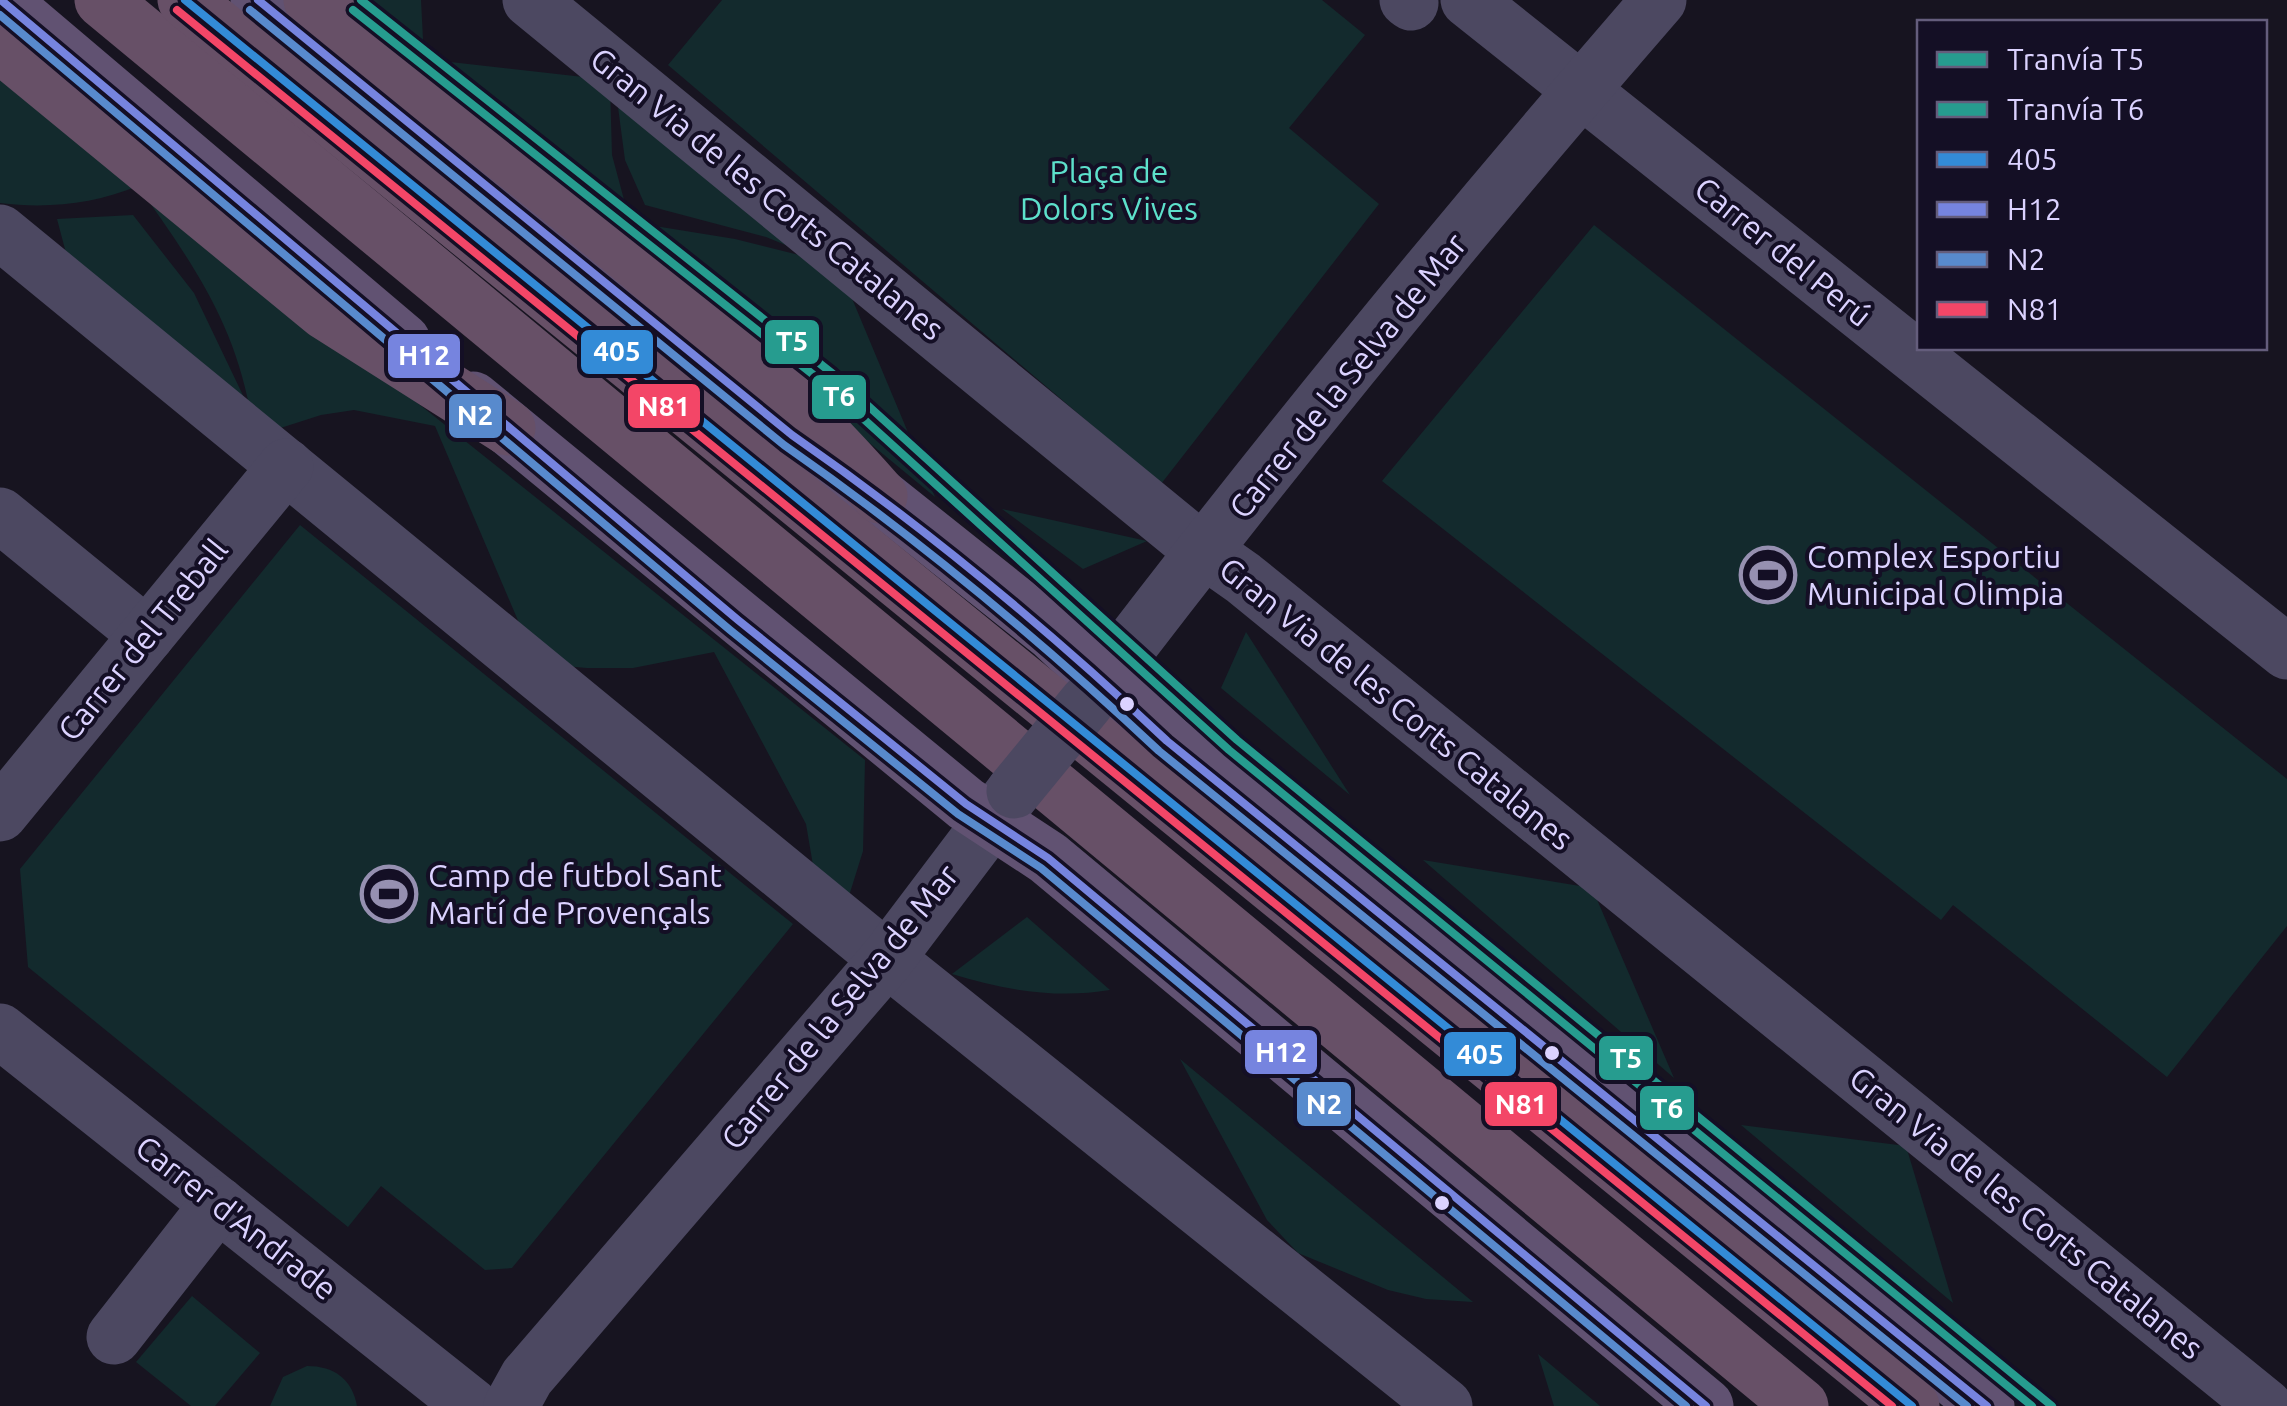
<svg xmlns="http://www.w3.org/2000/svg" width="2287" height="1406" font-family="Ubuntu,sans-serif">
  <rect width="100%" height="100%" fill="#171420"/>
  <!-- green -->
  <g fill="#132a2d" fill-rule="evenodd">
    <path d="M333,0H421L424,59L610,80L838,265L935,497ZM610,85L618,107L625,160L645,205L766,237L827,262L735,239L630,222L612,155Z"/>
    <polygon points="722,0 1322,0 1365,35 1289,128 1379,204 1161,484 668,65"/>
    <path d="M0,70L865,760L863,851L848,899L814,871L806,824L714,652L633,668H587L553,665L528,644L435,426L354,410L321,415L268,432L70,268L57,219L133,215L194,293L250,410C233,319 190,260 138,186C94,204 47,209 0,203Z"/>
    <polygon points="1594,225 2287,779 2287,926 2167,1077 1953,905 1941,920 1382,481"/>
    <polygon points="1002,509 1147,541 1083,569"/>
    <polygon points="300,525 793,924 512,1268 485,1270 381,1186 348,1227 28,967 20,869"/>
    <polygon points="1246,632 1350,795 1221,688"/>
    <polygon points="1423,860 1592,888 1674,1078"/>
    <path d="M1027,917L1110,990C1057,999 1003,990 952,974Z"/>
    <polygon points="1180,1059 1473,1302 1426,1299 1388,1290 1298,1253 1267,1220"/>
    <polygon points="1741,1125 1906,1146 1953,1303"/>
    <polygon points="192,1296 260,1353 215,1406 191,1406 136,1362"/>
    <polygon points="1538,1354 1600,1406 1554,1406"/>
    <path d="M307,1366C334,1366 352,1379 357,1406H270L283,1377Z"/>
  </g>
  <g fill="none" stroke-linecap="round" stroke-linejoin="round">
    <!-- minor -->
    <g stroke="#4c4861" stroke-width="55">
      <polyline points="530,0 1189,540 1243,578 2265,1406"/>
      <polyline points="1407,0 1411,3"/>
      <polyline points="1468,0 2287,652"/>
      <polyline points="0,232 887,959 1445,1406"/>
      <polyline points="0,515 147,635"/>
      <path d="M1087,702C1269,462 1462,227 1659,0"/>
      <polyline points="0,814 286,466"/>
      <polyline points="0,1031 472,1406"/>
      <polyline points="114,1337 218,1204"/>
      <polyline points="511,1406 527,1377 887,959 1014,791"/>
    </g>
    <!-- major -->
    <g stroke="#615272" stroke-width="55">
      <polyline points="1,0 403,341"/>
      <polyline points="258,0 792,435 880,496 1052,633 1167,741 1987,1406"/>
      <polyline points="473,399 966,804 1048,858 1706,1406"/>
    </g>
    <!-- highway -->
    <g stroke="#675067" stroke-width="55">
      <polyline points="102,0 1801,1406"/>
      <polyline points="185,0 1912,1406"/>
      <path d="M311,0C505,159 714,306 880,496"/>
      <polyline points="0,45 325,312 508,428"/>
    </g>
    <!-- minor-bridge -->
    <polyline stroke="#4c4861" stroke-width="55" points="1014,791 1087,702"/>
    <!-- bus-1 casing -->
    <g stroke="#140f25" stroke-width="15">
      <polyline id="bus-1" points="185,0 1912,1406"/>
    </g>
    <!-- bus-2 casing -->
    <g stroke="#140f25" stroke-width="15">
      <g id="bus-2">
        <polyline points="1,0 738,620 966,804 1048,858 1706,1406"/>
        <path d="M258,0L792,435C926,528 1049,630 1167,741L1987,1406"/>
      </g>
    </g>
    <!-- bus-3 casing -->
    <g stroke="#140f25" stroke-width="15">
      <g id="bus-3">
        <path d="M250,10L784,445C919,539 1038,638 1159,751L1967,1406"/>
        <polyline points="0,15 730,630 958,814 1041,868 1686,1406"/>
      </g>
    </g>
    <!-- bus-4 casing -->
    <g stroke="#140f25" stroke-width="15">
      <polyline id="bus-4" points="177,10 1892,1406"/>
    </g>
    <!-- bus-1 -->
    <use href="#bus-1" stroke="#338bd7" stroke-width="8"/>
    <!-- bus-2 -->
    <use href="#bus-2" stroke="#7684df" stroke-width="8"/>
    <!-- bus-3 -->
    <use href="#bus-3" stroke="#588acd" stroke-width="8"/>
    <!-- bus-4 -->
    <use href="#bus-4" stroke="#f34667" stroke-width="8"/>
    <!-- tram-1 casing -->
    <g stroke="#140f25" stroke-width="15">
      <polyline id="tram-1" points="361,0 833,374 1237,740 2052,1406"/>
    </g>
    <!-- tram-2 casing -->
    <g stroke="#140f25" stroke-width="15">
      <polyline id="tram-2" points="353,10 825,384 1229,750 2032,1406"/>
    </g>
    <!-- tram-1 -->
    <use href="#tram-1" stroke="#269c8f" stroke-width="8"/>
    <!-- tram-2 -->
    <use href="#tram-2" stroke="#269c8f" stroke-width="8"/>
  </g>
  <!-- icons -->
  <defs>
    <g id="stadium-ring" transform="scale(2.875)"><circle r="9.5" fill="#140f25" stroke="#9690b1" stroke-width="1.5"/><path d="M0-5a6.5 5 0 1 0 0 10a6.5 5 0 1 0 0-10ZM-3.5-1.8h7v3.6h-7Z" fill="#9690b1"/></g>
  </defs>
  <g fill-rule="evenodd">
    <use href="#stadium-ring" x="1768" y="575"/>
    <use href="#stadium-ring" x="389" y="894"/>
  </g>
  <!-- markers -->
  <g fill="#dbd2ff" stroke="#140f25" stroke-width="4">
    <circle cx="1127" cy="704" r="9"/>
    <circle cx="1552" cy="1053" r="9"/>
    <circle cx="1442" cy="1203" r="9"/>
  </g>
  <g text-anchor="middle" stroke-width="8" stroke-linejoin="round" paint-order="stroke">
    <!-- park labels -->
    <g font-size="32" fill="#5de0cb" stroke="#140f25">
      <text x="1109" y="183">Plaça de<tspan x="1109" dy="37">Dolors Vives</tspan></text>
    </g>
    <!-- street labels -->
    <g font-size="32" fill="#dbd2ff" stroke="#140f25">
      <text transform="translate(767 194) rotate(39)" y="11">Gran Via de les Corts Catalanes</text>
      <text transform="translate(1783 252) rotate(39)" y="11">Carrer del Perú</text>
      <text transform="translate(1348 376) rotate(-51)" y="11">Carrer de la Selva de Mar</text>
      <text transform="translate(143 640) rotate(-51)" y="11">Carrer del Treball</text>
      <text transform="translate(1396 704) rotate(39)" y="11">Gran Via de les Corts Catalanes</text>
      <text transform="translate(840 1007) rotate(-51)" y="11">Carrer de la Selva de Mar</text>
      <text transform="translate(2026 1213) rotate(39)" y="11">Gran Via de les Corts Catalanes</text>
      <text transform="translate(236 1218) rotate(38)" y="11">Carrer d'Andrade</text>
    </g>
    <!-- poi labels -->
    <g font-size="32" fill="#dbd2ff" stroke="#140f25" text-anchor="start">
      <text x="1807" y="568">Complex Esportiu<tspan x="1807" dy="37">Municipal Olimpia</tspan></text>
      <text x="428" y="887">Camp de futbol Sant<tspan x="428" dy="37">Martí de Provençals</tspan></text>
    </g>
  </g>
  <g stroke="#140f25" stroke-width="4">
    <rect x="763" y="318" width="58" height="48" rx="10" fill="#269c8f"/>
    <rect x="579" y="328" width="76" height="48" rx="10" fill="#338bd7"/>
    <rect x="386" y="332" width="76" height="48" rx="10" fill="#7684df"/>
    <rect x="810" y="373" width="58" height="48" rx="10" fill="#269c8f"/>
    <rect x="626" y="382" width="76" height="48" rx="10" fill="#f34667"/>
    <rect x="447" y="392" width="57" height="48" rx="10" fill="#588acd"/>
    <rect x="1243" y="1028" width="76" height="48" rx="10" fill="#7684df"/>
    <rect x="1442" y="1030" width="76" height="48" rx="10" fill="#338bd7"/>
    <rect x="1597" y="1034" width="58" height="48" rx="10" fill="#269c8f"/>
    <rect x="1295" y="1080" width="58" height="48" rx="10" fill="#588acd"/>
    <rect x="1483" y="1080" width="76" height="48" rx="10" fill="#f34667"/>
    <rect x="1638" y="1084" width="58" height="48" rx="10" fill="#269c8f"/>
  </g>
  <g font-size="28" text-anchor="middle" font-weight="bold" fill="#fff">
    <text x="792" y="351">T5</text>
    <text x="617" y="361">405</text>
    <text x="424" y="365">H12</text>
    <text x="839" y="406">T6</text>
    <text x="664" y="416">N81</text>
    <text x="475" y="425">N2</text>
    <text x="1281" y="1062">H12</text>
    <text x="1480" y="1064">405</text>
    <text x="1626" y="1068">T5</text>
    <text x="1324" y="1114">N2</text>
    <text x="1521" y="1114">N81</text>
    <text x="1667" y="1118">T6</text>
  </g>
  <!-- legend -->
  <rect x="1917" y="20" width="350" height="330" fill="#140f25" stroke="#645d7c" stroke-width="2.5"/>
  <rect x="1937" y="52" width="50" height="15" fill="#269c8f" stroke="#645d7c" stroke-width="2.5"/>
  <text x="2007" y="70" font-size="30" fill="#dbd2ff">Tranvía T5</text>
  <rect x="1937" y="102" width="50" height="15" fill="#269c8f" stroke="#645d7c" stroke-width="2.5"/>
  <text x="2007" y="120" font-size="30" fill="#dbd2ff">Tranvía T6</text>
  <rect x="1937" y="152" width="50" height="15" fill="#338bd7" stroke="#645d7c" stroke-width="2.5"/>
  <text x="2007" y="170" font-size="30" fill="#dbd2ff">405</text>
  <rect x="1937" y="202" width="50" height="15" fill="#7684df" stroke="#645d7c" stroke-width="2.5"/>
  <text x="2007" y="220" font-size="30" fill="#dbd2ff">H12</text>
  <rect x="1937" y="252" width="50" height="15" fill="#588acd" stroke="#645d7c" stroke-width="2.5"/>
  <text x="2007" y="270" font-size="30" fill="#dbd2ff">N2</text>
  <rect x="1937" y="302" width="50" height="15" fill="#f34667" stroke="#645d7c" stroke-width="2.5"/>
  <text x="2007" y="320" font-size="30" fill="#dbd2ff">N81</text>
</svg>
